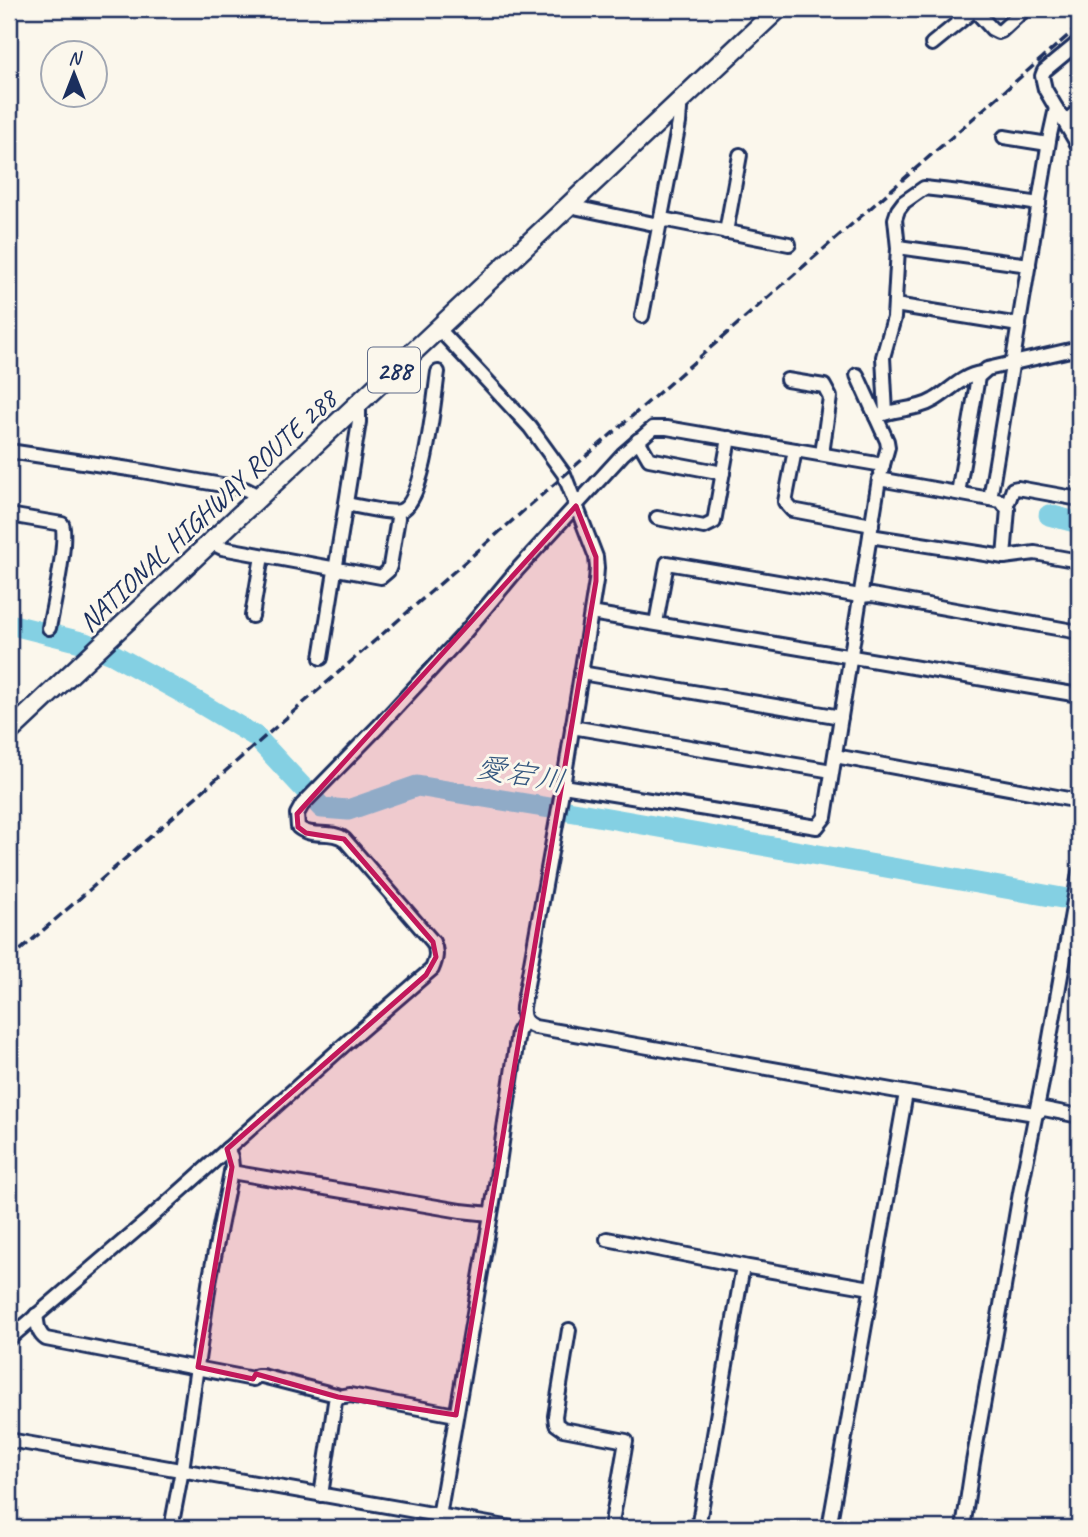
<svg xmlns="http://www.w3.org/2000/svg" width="1088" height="1537" font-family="Caveat,'Klee One',sans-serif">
  <rect width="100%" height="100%" fill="#fbf7ec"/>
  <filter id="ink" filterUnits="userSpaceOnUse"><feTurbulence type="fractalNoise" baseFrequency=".0143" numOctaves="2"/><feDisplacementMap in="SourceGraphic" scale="14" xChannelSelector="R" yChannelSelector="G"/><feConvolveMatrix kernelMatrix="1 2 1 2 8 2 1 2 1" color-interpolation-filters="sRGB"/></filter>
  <g filter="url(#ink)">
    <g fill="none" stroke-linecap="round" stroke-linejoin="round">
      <!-- river -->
      <g stroke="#84d0e3" stroke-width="21">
        <polyline points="1049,515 1079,523"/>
        <polyline points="9,624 85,643 112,654 183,693 255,736 322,808 348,810 417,786 574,812 1079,901"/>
      </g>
      <!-- minor casing -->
      <g stroke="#1b2f5e" stroke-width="18">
        <g id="minor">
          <polyline points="974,9 992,29 998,32 1001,31 1025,9"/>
          <polyline points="1079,42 1044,71 1042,76 1045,89 1079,147"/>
          <polyline points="932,44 975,9"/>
          <polyline points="1065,122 1079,110"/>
          <polyline points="1004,137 1048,144"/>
          <polyline points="569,206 654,224 667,220 789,244"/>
          <polyline points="726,232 740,155"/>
          <polyline points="898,247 1029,265"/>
          <polyline points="895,305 1019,325"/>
          <polyline points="642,316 679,123 680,109 678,103"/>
          <path d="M438,328L530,427L564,474L596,557L597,568L596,581L563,786L523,1007C522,1018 525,1023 535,1027L931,1097L1035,1114L1044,1109L1079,1116"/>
          <polyline points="857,375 887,441 888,447 881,472"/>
          <polyline points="787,380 824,386 830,397 822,454"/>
          <polyline points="886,413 883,357 894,318 898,248 895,219 898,210 904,202 924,188 960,192 1039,204"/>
          <path d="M876,417C894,408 916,411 934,400C950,391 961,376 981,373"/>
          <polyline points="638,440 649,459 723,473"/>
          <polyline points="795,450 785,502 792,510 872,525"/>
          <polyline points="9,451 136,470 245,489 259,496"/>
          <polyline points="958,493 978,377 987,369 1079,348"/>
          <polyline points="990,499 1050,135 1056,108"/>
          <path d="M346,504C358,506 390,514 400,511C425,504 434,398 438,372"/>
          <polyline points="1004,505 1009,500 1013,489 1018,488 1079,499"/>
          <path d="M9,515L62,524C68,541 53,607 49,628"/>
          <polyline points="657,518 704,527 714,522 729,438"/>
          <polyline points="870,536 1004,557 1035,553 1079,561"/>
          <polyline points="210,542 222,548 381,577 388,571 390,566 398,518 397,513"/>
          <polyline points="591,613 1079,695"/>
          <polyline points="252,616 262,556"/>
          <polyline points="656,623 667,563 860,596 872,595 1079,632"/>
          <polyline points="321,658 359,422 359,411 357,405"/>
          <polyline points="581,673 841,717"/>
          <polyline points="572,727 832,771"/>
          <polyline points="835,756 1079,801"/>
          <polyline points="563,786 817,827 825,817 879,479 1001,501 1008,509 1004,557"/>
          <polyline points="231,1172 461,1211 490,1214"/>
          <polyline points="607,1239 743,1266 871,1288"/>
          <path d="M36,1315C38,1325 37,1333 46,1339L253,1379L257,1376H262L336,1395L338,1397"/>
          <polyline points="569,1330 555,1416 556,1424 563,1429 626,1441 611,1528"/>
          <path d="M9,1339L148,1220L344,1045L432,969C436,960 438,952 433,942L344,839C330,829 312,839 298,827L297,814L302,805L378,727L462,636L517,570L623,454L653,428H667L883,465"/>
          <polyline points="9,1440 512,1528"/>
          <polyline points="321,1495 335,1402 338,1397 350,1395 456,1415"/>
          <polyline points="171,1528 182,1470 210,1277 232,1167 231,1157 227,1149"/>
          <polyline points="437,1528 495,1191 518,1032 525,1021"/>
          <polyline points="698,1528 743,1266"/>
          <polyline points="829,1528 906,1093"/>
          <polyline points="963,1528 973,1462 1001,1305 1020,1193 1042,1083 1079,873"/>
        </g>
      </g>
      <!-- highway casing -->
      <g stroke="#1b2f5e" stroke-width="23">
        <polyline id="highway" points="9,732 778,9"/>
      </g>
      <!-- minor -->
      <use href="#minor" stroke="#fbf7ec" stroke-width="12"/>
      <!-- highway -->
      <use href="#highway" stroke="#fbf7ec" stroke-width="18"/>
      <!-- rail -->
      <polyline stroke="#1b2f5e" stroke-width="3.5" stroke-dasharray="10 5" stroke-linecap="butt" points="9,960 1079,26"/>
    </g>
  </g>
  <!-- marked area -->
  <path fill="#c2185b" fill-opacity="0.2" stroke="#c2185b" stroke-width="5" stroke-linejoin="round" d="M576,506L596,557V581L456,1415L338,1397L256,1374L253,1379L198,1367L232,1167L227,1149L426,975L436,957L433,942L344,839L306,833L298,827L297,814Z"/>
  <g text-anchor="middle" stroke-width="6" stroke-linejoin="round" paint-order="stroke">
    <!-- shield labels -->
    <rect fill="#fbf7ec" stroke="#5e6b89" stroke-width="2" x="368" y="347.5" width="52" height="45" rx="5"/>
    <g font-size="26" font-weight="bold" fill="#1b2f5e">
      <text x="394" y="379">288</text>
    </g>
    <!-- street labels -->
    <g font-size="28" fill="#1b2f5e" stroke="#fbf7ec">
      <text transform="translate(207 510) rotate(-43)" y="10">NATIONAL HIGHWAY ROUTE 288</text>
    </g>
    <!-- water labels -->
    <g font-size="30" font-style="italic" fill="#35577f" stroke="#fbf7ec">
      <text transform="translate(521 774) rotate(10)" y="10">愛宕川</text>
    </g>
  </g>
  <!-- margin -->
  <rect width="1088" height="1537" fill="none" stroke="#fbf7ec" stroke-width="35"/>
  <rect x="18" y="18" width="1053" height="1502" fill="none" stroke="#1b2f5e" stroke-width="2.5" filter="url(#ink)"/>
  <!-- north arrow -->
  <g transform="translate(74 74)"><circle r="33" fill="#fbf7ec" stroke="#a1a7b3" stroke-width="2"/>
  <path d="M0-5L12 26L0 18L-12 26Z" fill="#1b2f5e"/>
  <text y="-10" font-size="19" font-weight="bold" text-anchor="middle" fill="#1b2f5e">N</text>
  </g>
</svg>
